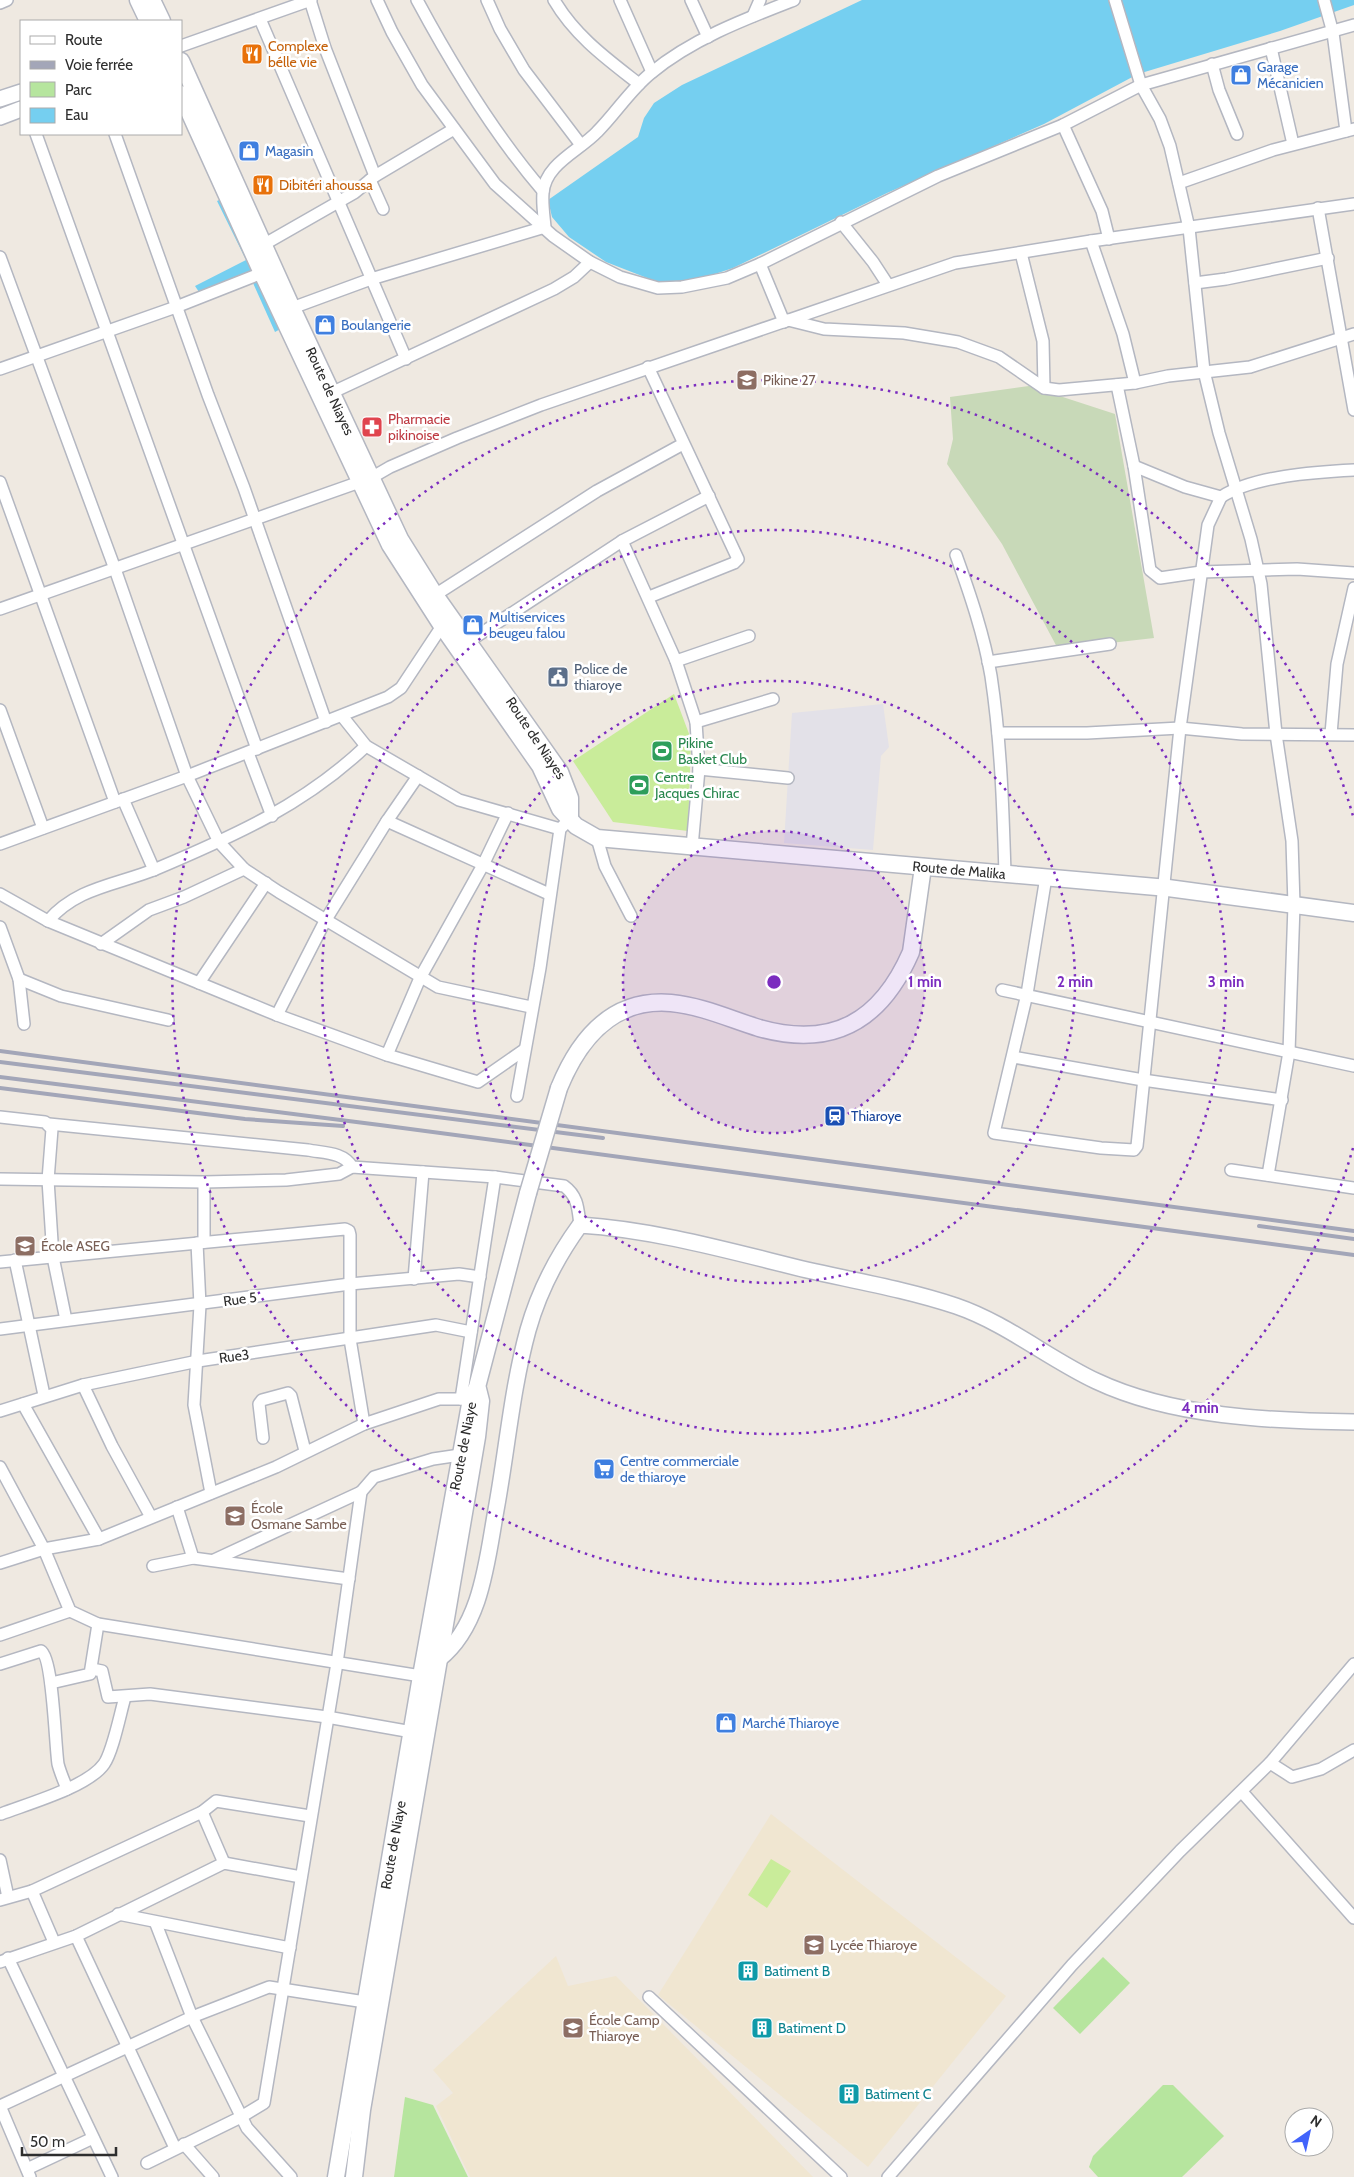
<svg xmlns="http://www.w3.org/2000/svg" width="1354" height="2177" font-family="Cabin,sans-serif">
  <rect width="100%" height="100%" fill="#efe9e1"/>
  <!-- industrial -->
  <polygon fill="#e3e1e8" points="883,704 889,747 881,756 873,850 784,843 792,713"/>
  <!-- education -->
  <g fill="#f0e6d1">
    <polygon points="771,1814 1006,1996 868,2167 658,1995"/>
    <polygon points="556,1956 568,1986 616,1976 813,2177 470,2177 436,2106 453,2093 433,2070"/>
  </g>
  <!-- green -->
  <g fill="#b6e59e">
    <polygon points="1103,1957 1130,1983 1080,2034 1053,2008"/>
    <polygon points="1163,2085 1173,2085 1224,2136 1182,2177 1098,2177 1089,2167 1093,2156"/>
    <polygon points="405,2097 433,2105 468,2177 394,2177"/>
  </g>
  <!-- cemetery -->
  <polygon fill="#c8d9b8" points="1029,386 1115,414 1154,638 1058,649 1002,544 947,464 953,439 950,397"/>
  <!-- pitch -->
  <g fill="#c9ec9a">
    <polygon points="674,694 691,739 688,831 613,822 573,761"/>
    <polygon points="771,1859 791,1871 767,1908 748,1895"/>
  </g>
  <!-- water -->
  <g fill="#75cff0">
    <polygon points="862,0 1354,0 1354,5 1280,31 1138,74 1044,124 887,193 733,268 700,279 660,283 606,262 569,237 552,217 548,200 638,137 644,118 654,103 682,85"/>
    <polygon points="243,189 300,318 275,332 253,283 203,298 195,286 246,260 217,201"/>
  </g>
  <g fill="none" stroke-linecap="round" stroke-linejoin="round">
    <!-- minor casing -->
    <g stroke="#b4b7c1" stroke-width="14">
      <g id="minor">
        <polyline points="310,0 325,48 375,176"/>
        <polyline points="377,0 392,32 422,85 495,184 553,236 590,262 620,277 658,288 682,287 727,278 760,264 938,176 1063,125 1141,85 1354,25"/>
        <path d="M417,0C453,67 493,133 543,191"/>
        <polyline points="487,0 500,29 524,70 581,145"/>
        <path d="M554,0C575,36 607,59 639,84"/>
        <polyline points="620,0 652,72"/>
        <polyline points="691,0 708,37"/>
        <polyline points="1115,0 1141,85 1160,119 1170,146 1189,228 1204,371 1219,433 1251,539 1261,584 1276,734 1292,841 1294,905 1289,1052 1268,1175"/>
        <polyline points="1324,0 1333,33 1346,131"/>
        <polyline points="0,3 7,0"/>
        <polyline points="753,16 760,0"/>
        <polyline points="260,19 406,359"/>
        <polyline points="181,46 311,0"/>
        <polyline points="1271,48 1293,144"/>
        <polyline points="1212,64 1219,90 1237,134"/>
        <polyline points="1063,125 1102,211 1109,239"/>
        <polyline points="36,134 257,749"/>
        <polyline points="115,134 208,395 244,488 326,722"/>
        <polyline points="370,180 383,209"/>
        <polyline points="1179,183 1273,150 1354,129"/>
        <polyline points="1318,208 1354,410"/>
        <polyline points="841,222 873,262 888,285"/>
        <polyline points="1091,241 1123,334 1135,383"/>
        <polyline points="263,245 354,193 375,176 454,129"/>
        <polyline points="1021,253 1043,341 1044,388"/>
        <polyline points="0,257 115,569 187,776 219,842 244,869 279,892 438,987 531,1007"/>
        <polyline points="760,264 784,322"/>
        <polyline points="1195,283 1226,279 1328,258"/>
        <path d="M292,308L371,279L545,227C544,216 542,204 543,193C545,164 579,151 597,132C616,113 630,90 651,73C692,39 745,19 794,0"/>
        <polyline points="788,320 824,329 904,333 958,342 999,357 1044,388 1059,390 1135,383 1168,376 1250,367 1354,334"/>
        <polyline points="648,367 738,559 734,563 649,597"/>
        <polyline points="0,369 176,307 262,273"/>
        <polyline points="1117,385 1134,466 1150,570 1160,578 1201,572 1297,569 1354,573"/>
        <polyline points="331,393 554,289 574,277 590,262"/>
        <path d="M1134,466L1185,487L1221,497C1253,476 1315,472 1354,470"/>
        <polyline points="0,482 115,802"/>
        <polyline points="622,541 676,661 696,722 699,769 692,847"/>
        <path d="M956,555C970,594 984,635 991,676C1001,742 1003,808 1005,874"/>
        <polyline points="435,595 597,491 683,444"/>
        <polyline points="0,609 371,478 390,467 457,438 541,405 955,263 1091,241 1354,204"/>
        <polyline points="468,642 622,541 709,496"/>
        <polyline points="676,661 749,636"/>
        <polyline points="988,662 1110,644"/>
        <polyline points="0,710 43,828"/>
        <polyline points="342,716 366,746 459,800 560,829"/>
        <polyline points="696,722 773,699"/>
        <polyline points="998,733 1087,733 1180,728 1242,734 1354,735"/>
        <polyline points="1331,734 1337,664 1354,588"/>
        <polyline points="248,753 272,816"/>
        <polyline points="699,769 788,778"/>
        <polyline points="123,799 154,870"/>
        <polyline points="387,821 549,894"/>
        <polyline points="597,838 605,866 631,916"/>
        <polyline points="0,844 187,776 388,697 401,688 442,626"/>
        <polyline points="1046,877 1027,994 994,1133 1101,1148 1134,1150 1137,1146 1180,728 1208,525 1221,497"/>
        <polyline points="0,894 48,921 277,1015 387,1055 478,1082 524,1050"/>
        <path d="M48,921C77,887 117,885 156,869C234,836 304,805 366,746"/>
        <polyline points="0,927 19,979 24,1024"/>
        <polyline points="101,944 149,910 184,897 244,869"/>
        <polyline points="19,979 61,996 168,1020"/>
        <polyline points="199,983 266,883"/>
        <polyline points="1002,990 1354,1066"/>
        <polyline points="277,1015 325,921 387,821 418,776"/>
        <polyline points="387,1055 420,978 483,865 508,813"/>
        <polyline points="1013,1057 1143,1080 1282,1100"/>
        <polyline points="517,1096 540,968 560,829 570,819"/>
        <polyline points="0,1117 45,1122 52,1129 48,1180 53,1257 66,1320"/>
        <path d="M49,1124L308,1150C323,1153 344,1152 352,1167"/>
        <polyline points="1231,1170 1354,1188"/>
        <path d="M0,1179L204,1182L286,1180L339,1174L352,1167L495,1177L564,1186C578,1196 578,1209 580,1225"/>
        <polyline points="204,1182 204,1242"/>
        <polyline points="197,1243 200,1305 194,1405 211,1493"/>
        <polyline points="15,1260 44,1395"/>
        <polyline points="0,1262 345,1229 349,1231 350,1235 350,1339 364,1424"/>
        <polyline points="414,1279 423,1172"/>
        <polyline points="0,1329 350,1284 459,1274 480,1277"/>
        <polyline points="83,1385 112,1446 151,1517"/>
        <polyline points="461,1399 495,1177"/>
        <polyline points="23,1404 99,1539"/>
        <polyline points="0,1411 83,1385 198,1361 436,1325 471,1332"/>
        <polyline points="263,1438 259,1404 262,1400 288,1393 291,1396 305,1451"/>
        <polyline points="0,1467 44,1549 70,1611 98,1624 421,1676"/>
        <polyline points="177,1507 193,1558 349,1579"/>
        <polyline points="214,1560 361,1492 374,1477 433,1459 460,1455"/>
        <polyline points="0,1563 44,1549 99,1539 276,1467 364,1424 439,1399 471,1399"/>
        <polyline points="153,1566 193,1558"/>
        <polyline points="0,1635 70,1611"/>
        <path d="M0,1664L41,1651C53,1658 55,1744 58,1764C60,1772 64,1781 67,1789"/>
        <polyline points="92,1669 102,1671 108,1697 150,1694 327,1717 412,1732"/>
        <polyline points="51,1683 90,1674 98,1624"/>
        <polyline points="1270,1763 1292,1777 1321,1769 1354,1750"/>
        <polyline points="1242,1792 1354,1918"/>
        <polyline points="202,1812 224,1863"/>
        <path d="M1,1814C27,1804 88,1787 104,1764C113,1751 120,1714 125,1697"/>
        <polyline points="0,1860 8,1897"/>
        <polyline points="32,1891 54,1942"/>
        <polyline points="0,1900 32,1891 202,1812 216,1801 310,1816"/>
        <polyline points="118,1914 290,1948"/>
        <polyline points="156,1924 192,2017 247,2128 291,2177"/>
        <polyline points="76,1936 175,2148"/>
        <polyline points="8,1958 112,2177"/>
        <polyline points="0,1962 76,1936 224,1863 301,1877"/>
        <polyline points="649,1997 841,2177"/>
        <polyline points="0,2106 192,2017 269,1987 365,2002"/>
        <polyline points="0,2106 30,2177"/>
        <polyline points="184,2144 213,2177"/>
        <polyline points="147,2163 241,2117 264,2103 337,1663 361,1492"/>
        <polyline points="27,2169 93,2138"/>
        <polyline points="888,2177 1072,1965 1180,1851 1270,1763 1354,1664"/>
      </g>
    </g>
    <!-- tertiary casing -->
    <g stroke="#b4b7c1" stroke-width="18">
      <g id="tertiary">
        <polyline points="0,99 21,92"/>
        <polyline points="0,117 21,109"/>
        <path d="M439,1659C482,1625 487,1559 496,1510C507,1450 512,1388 528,1330C539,1291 556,1258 580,1225C657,1230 733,1252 807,1270C856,1281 908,1290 956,1306C1006,1323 1049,1359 1096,1381C1172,1417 1271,1421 1354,1422"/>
      </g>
    </g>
    <!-- secondary casing -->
    <g stroke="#b4b7c1" stroke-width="19">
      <g id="secondary">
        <polyline points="138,0 148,21"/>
        <polyline points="152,0 162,21"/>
        <polyline points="181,61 292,308 400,539 435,595 560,772 570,798 570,819"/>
        <polyline points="181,94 262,273 390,545 442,626 540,766 560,809 576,826 597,838 1168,888 1354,913"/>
        <path d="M559,1088C579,1039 612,998 671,1003C702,1006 730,1019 759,1028C833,1049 881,1021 911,952L923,867"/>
        <polyline points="336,2177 421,1676 471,1399 477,1387 528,1193"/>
        <polyline points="354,2177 362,2110 477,1437 481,1401 478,1389"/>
      </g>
    </g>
    <!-- minor -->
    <use href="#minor" stroke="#fff" stroke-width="11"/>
    <!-- tertiary -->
    <use href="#tertiary" stroke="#fff" stroke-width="15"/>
    <!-- secondary -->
    <use href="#secondary" stroke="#fff" stroke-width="16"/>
    <!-- rail -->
    <g stroke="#a3a6b8" stroke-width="4">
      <polyline points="0,1051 1354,1231"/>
      <polyline points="0,1062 603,1138"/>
      <polyline points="0,1077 380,1125 1354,1255"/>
      <polyline points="0,1088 245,1119 343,1126"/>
      <polyline points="1259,1226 1354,1239"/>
    </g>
    <!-- secondary-bridge casing -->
    <g stroke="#b4b7c1" stroke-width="19" stroke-linecap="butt">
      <polyline id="secondary-bridge" points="528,1193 559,1088"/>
    </g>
    <!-- secondary-bridge -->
    <use href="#secondary-bridge" stroke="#fff" stroke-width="16"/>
  </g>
  <!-- distance rings -->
  <circle cx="774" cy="982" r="151" fill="#7b2cbf" fill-opacity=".12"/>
  <g fill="none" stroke="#7b2cbf" stroke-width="2.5" stroke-dasharray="2.5 5">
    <circle cx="774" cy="982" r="151"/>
    <circle cx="774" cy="982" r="301"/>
    <circle cx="774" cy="982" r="452"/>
    <path d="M1353 1148A602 602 0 1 1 1353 816"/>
  </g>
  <!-- icons -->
  <defs>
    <g id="restaurant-square" transform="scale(1.125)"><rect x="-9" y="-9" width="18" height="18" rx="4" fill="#e8710a" stroke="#fff"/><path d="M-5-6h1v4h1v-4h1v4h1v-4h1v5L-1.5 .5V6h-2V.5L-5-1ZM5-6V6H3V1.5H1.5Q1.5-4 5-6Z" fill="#fff"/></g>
    <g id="shop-square" transform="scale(1.125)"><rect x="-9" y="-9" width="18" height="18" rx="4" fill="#3f7fe0" stroke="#fff"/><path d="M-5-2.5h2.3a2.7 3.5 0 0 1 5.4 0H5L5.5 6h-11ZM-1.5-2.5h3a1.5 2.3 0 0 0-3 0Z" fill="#fff"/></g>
    <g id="school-square" transform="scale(1.125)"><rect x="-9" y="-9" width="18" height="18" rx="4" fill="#8d6e63" stroke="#fff"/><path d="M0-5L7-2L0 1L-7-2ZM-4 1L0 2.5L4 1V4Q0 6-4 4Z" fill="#fff"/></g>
    <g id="pharmacy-square" transform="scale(1.125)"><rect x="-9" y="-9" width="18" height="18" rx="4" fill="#e0444e" stroke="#fff"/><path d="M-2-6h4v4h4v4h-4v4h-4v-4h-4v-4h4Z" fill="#fff"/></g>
    <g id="civic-square" transform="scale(1.125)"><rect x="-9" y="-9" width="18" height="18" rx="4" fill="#5c6f8a" stroke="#fff"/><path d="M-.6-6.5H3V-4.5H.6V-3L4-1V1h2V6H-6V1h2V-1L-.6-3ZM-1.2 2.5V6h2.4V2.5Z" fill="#fff"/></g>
    <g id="stadium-square" transform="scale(1.125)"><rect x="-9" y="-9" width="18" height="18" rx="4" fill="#2e9e5b" stroke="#fff"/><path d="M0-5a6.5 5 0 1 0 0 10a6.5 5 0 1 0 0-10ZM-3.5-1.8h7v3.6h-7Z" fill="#fff"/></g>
    <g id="station-square" transform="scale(1.125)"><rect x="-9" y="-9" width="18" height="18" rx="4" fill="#1a4fb4" stroke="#fff"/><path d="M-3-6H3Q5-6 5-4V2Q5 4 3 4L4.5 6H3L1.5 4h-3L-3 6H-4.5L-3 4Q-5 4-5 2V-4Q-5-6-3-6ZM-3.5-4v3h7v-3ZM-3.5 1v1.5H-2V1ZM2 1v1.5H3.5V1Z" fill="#fff"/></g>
    <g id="supermarket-square" transform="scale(1.125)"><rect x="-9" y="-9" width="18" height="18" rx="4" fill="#3f7fe0" stroke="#fff"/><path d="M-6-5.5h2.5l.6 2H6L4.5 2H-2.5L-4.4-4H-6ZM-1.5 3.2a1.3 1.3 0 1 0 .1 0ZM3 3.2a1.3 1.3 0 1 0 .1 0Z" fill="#fff"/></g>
    <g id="building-square" transform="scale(1.125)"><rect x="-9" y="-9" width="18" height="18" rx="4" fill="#0f9aa8" stroke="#fff"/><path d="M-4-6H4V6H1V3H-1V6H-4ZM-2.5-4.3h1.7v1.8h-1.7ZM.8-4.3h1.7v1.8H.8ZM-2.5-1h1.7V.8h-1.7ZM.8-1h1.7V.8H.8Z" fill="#fff"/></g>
  </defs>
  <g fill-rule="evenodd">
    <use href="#restaurant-square" x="252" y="54"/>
    <use href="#shop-square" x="1241" y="75"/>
    <use href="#shop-square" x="249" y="151"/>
    <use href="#restaurant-square" x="263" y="185"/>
    <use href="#shop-square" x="325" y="325"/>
    <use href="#school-square" x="747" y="380"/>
    <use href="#pharmacy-square" x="372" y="427"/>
    <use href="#shop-square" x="473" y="625"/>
    <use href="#civic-square" x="558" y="677"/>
    <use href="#stadium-square" x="662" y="751"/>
    <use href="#stadium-square" x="639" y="785"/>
    <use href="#station-square" x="835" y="1116"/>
    <use href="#school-square" x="25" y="1246"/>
    <use href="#supermarket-square" x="604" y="1469"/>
    <use href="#school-square" x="235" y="1516"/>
    <use href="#shop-square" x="726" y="1723"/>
    <use href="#school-square" x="814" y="1945"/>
    <use href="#building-square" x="748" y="1971"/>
    <use href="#school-square" x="573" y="2028"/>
    <use href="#building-square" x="762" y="2028"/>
    <use href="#building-square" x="849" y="2094"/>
  </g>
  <g text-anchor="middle" stroke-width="5" stroke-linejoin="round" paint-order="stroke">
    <!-- food labels -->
    <g font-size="14" fill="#c56008" stroke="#fff" text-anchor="start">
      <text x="268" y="51">Complexe<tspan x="268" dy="16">bélle vie</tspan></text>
      <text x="279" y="190">Dibitéri ahoussa</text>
    </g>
    <!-- shop labels -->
    <g font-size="14" fill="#366cbe" stroke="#fff" text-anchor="start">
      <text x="1257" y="72">Garage<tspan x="1257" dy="16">Mécanicien</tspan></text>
      <text x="265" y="156">Magasin</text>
      <text x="341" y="330">Boulangerie</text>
      <text x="489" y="622">Multiservices<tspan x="489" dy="16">beugeu falou</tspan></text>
      <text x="620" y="1466">Centre commerciale<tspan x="620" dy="16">de thiaroye</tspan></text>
      <text x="742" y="1728">Marché Thiaroye</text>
    </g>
    <!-- education labels -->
    <g font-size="14" fill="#785e54" stroke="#fff" text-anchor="start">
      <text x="763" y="385">Pikine 27</text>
      <text x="41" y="1251">École ASEG</text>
      <text x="251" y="1513">École<tspan x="251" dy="16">Osmane Sambe</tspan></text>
      <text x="830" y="1950">Lycée Thiaroye</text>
      <text x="589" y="2025">École Camp<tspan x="589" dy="16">Thiaroye</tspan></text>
    </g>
    <!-- street labels -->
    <g font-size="14" fill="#2e2e2e" stroke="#fff">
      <text transform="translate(330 391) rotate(65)" y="5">Route de Niayes</text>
      <text transform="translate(536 738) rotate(56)" y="5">Route de Niayes</text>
      <text transform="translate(959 870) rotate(5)" y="5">Route de Malika</text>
      <text transform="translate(240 1299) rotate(-8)" y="5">Rue 5</text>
      <text transform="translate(234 1356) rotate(-8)" y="5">Rue3</text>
      <text transform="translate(463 1446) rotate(-79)" y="5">Route de Niaye</text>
      <text transform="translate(393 1845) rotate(-80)" y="5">Route de Niaye</text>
    </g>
    <!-- health labels -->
    <g font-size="14" fill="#be3a42" stroke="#fff" text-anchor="start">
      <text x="388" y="424">Pharmacie<tspan x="388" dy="16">pikinoise</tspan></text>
    </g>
    <!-- service labels -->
    <g font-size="14" fill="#4e5e75" stroke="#fff" text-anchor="start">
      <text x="574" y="674">Police de<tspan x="574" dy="16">thiaroye</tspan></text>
    </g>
    <!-- leisure labels -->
    <g font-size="14" fill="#27864d" stroke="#fff" text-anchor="start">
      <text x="678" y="748">Pikine<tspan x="678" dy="16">Basket Club</tspan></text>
      <text x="655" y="782">Centre<tspan x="655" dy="16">Jacques Chirac</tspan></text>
    </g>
    <!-- transit labels -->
    <g font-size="14" fill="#164399" stroke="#fff" text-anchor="start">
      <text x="851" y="1121">Thiaroye</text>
    </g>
    <!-- culture labels -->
    <g font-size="14" fill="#0d838f" stroke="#fff" text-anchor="start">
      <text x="764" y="1976">Batiment B</text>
      <text x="778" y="2033">Batiment D</text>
      <text x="865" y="2099">Batiment C</text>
    </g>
  </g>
  <circle cx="774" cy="982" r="8" fill="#7b2cbf" stroke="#fff" stroke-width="2.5"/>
  <g font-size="15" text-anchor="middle" font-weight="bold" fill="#7b2cbf" stroke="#fff" stroke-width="5" stroke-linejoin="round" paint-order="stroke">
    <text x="925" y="987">1 min</text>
    <text x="1075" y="987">2 min</text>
    <text x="1226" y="987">3 min</text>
    <text x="1200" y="1413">4 min</text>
  </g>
  <!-- legend -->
  <rect x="20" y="20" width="162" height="115" fill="#ffffff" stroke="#ababab"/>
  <rect x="30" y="36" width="25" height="8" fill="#ffffff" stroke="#ababab"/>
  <text x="65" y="45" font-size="15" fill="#2e2e2e">Route</text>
  <rect x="30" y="61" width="25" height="8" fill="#a3a6b8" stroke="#ababab"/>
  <text x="65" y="70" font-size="15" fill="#2e2e2e">Voie ferrée</text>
  <rect x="30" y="82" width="25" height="15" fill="#b6e59e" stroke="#ababab"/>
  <text x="65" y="95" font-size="15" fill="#2e2e2e">Parc</text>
  <rect x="30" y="108" width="25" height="15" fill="#75cff0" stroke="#ababab"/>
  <text x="65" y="120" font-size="15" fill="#2e2e2e">Eau</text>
  <!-- north arrow -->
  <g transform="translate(1309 2132) rotate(34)"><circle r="24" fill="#ffffff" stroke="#ababab"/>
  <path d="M0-4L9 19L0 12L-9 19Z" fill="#4264fb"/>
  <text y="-8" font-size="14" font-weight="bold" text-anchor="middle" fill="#2e2e2e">N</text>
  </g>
  <!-- scale -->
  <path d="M22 2147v8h94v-8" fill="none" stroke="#2e2e2e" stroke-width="2.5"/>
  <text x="30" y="2147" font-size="15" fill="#2e2e2e" stroke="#ffffff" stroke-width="4" paint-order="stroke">50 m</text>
</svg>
